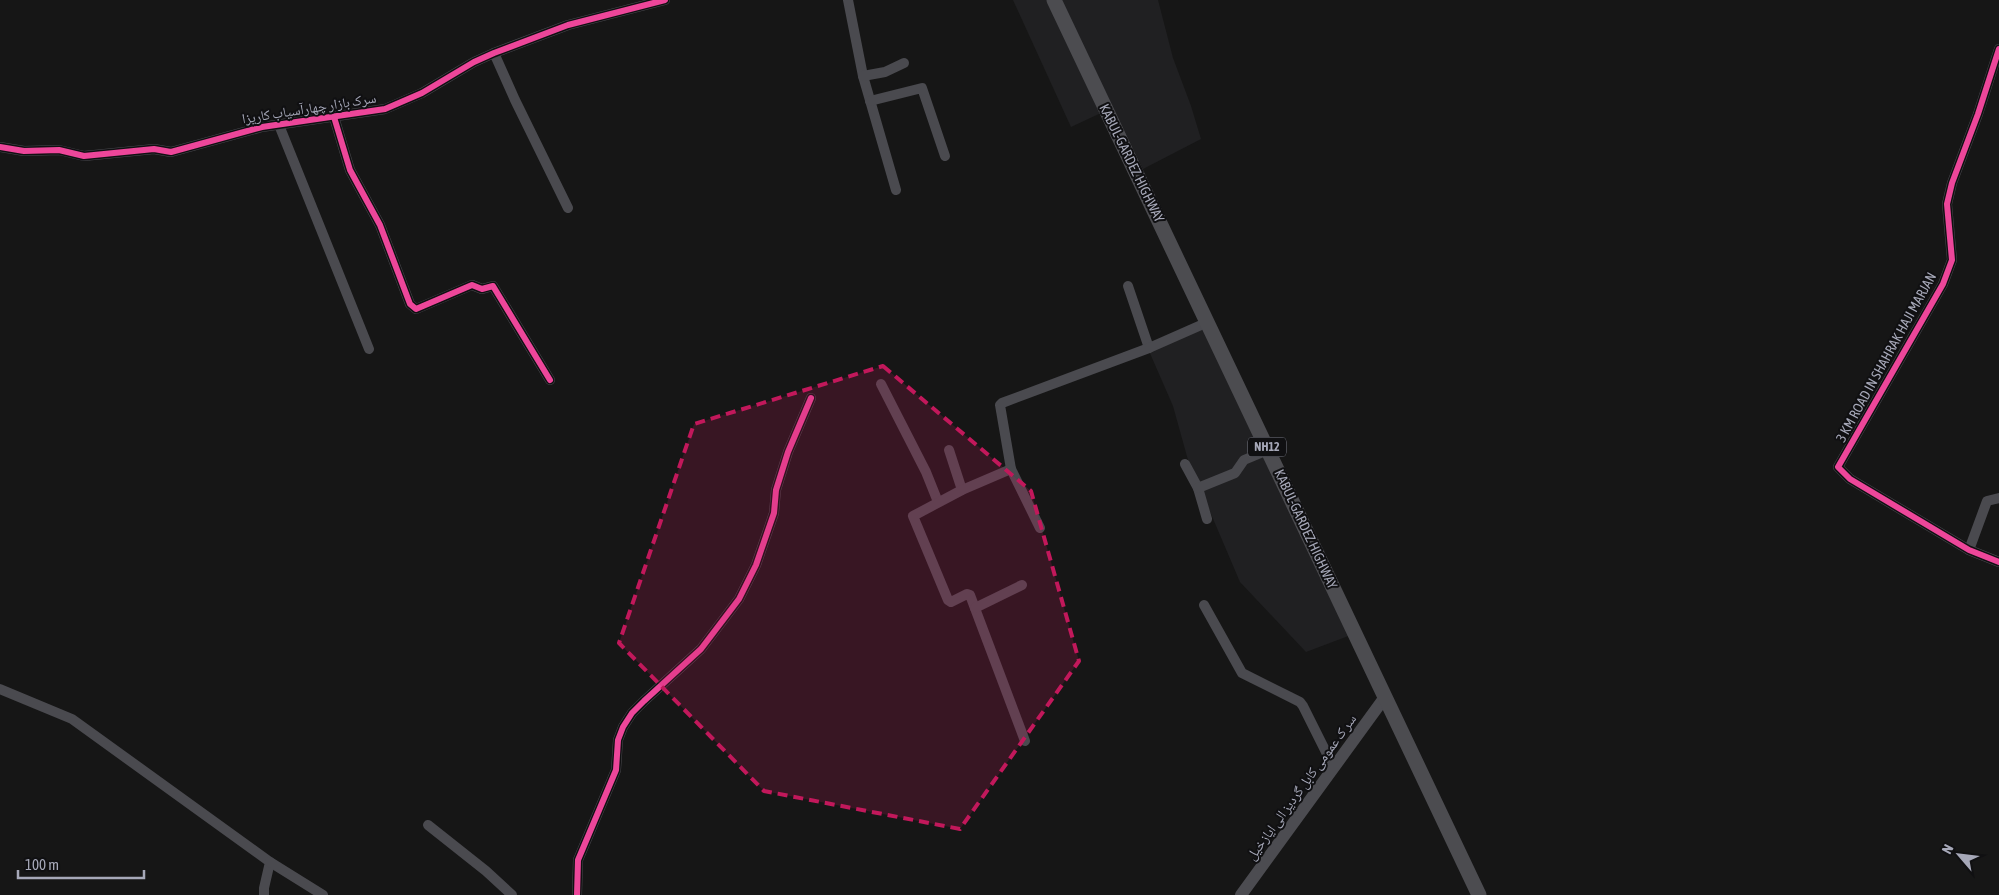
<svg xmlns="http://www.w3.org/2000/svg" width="1999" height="895" font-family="'Asap Condensed','Noto Naskh Arabic',sans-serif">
  <rect width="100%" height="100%" fill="#161616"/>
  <!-- built -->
  <g fill="#202022">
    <polygon points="1013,0 1052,0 1103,112 1071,127"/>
    <polygon points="1061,0 1158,0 1173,58 1191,106 1201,139 1143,169"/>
    <polygon points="1204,319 1351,635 1306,652 1240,582 1188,460 1173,406 1149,351"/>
  </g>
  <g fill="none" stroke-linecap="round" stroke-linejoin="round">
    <!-- minor -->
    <g stroke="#4a4a4f" stroke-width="10">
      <polyline points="848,0 863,76 896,190"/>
      <polyline points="1999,49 1978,114 1952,183 1947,204 1952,260 1943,284 1838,467 1850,479 1969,550 1999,562"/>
      <polyline points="494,53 515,100 568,208"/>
      <polyline points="863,76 885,72 904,63"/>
      <polyline points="870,101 922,88 945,156"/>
      <polyline points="334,117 350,170 380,225 410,304 416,309 472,285 482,289 493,286 550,380"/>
      <polyline points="279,125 369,349"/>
      <polyline points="0,147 24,151 59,150 84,156 154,149 171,152 262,127 385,109 422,93 474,62 494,53 568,25 665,0"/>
      <polyline points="1128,286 1149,348"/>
      <polyline points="881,384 926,472 938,502"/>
      <polyline points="949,450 962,490"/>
      <polyline points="1185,464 1198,488 1207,519"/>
      <polyline points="1011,469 962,490 913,516 948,600 951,602 967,594 970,595 1025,741"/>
      <polyline points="1198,488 1235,473 1244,460 1268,450"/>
      <polyline points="1040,528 1011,469 1000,405 1002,403 1149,348 1208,322"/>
      <polyline points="1969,550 1987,501 1999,498"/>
      <polyline points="1204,605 1242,673 1300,702 1303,706 1334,768"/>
      <polyline points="975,608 1022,585"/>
      <polyline points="0,689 72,719 270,862 264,888 264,895"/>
      <polyline points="428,825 486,871 512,895"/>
      <polyline points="270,862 323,895"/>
      <polyline points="577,895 578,860 616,770 618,740 623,727 632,713 644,701 701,649 739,599 756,565 774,513 776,490 788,452 811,398"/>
    </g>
    <!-- major -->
    <polyline stroke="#4c4c51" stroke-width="12" points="1241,895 1385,697"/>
    <!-- highway -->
    <polyline stroke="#4c4c50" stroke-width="15" points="1054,0 1479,895"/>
    <!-- cycleway casing -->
    <g stroke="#101012" stroke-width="9">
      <g id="cycleway">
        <polyline points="1999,49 1978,114 1952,183 1947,204 1952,260 1943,284 1838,467 1850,479 1969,550 1999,562"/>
        <polyline points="334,117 350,170 380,225 410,304 416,309 472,285 482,289 493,286 550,380"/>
        <polyline points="0,147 24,151 59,150 84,156 154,149 171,152 262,127 385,109 422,93 474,62 494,53 568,25 665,0"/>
        <polyline points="577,895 578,860 616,770 618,740 623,727 632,713 644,701 701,649 739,599 756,565 774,513 776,490 788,452 811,398"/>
      </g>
    </g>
    <!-- cycleway -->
    <use href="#cycleway" stroke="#ed469a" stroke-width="6"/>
  </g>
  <!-- marked area -->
  <path fill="#c2185b" fill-opacity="0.2" stroke="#c2185b" stroke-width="4" stroke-dasharray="10 6" stroke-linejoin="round" d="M883,366L1031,491L1079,661L960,829L764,791L619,643L694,424Z"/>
  <g text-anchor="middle" stroke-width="4" stroke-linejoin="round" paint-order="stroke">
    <!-- shield labels -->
    <rect fill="#101012" stroke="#797a86" stroke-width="1" x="1248" y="437.5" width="38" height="19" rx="4"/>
    <g font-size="12" font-weight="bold" fill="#a6a8b8">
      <text x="1267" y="451">NH12</text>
    </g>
    <!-- street labels -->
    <g font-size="14" fill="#a6a8b8" stroke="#101012">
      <text transform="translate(309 108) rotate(-9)" y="5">سرک بازار چهارآسیاب کاریزا</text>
      <text transform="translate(1132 163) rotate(64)" y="5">KABUL-GARDEZ HIGHWAY</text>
      <text transform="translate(1886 357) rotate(-61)" y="5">3 KM ROAD IN SHAHRAK HAJI MARJAN</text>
      <text transform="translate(1306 529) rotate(65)" y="5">KABUL-GARDEZ HIGHWAY</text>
      <text transform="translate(1301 787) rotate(-54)" y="5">سر ک عمومی کابل گردیز الی ایازخیل</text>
    </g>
  </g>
  <!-- north arrow -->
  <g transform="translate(1959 855) rotate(298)" stroke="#101012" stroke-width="4" paint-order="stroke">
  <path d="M0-4L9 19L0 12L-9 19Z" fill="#a6a8b8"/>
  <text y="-8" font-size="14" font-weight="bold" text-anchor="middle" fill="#a6a8b8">N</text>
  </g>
  <!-- scale -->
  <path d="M18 870v8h126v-8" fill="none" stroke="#a6a8b8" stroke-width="2.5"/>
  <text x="25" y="870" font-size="15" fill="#a6a8b8" stroke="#101012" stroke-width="4" paint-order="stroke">100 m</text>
</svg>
